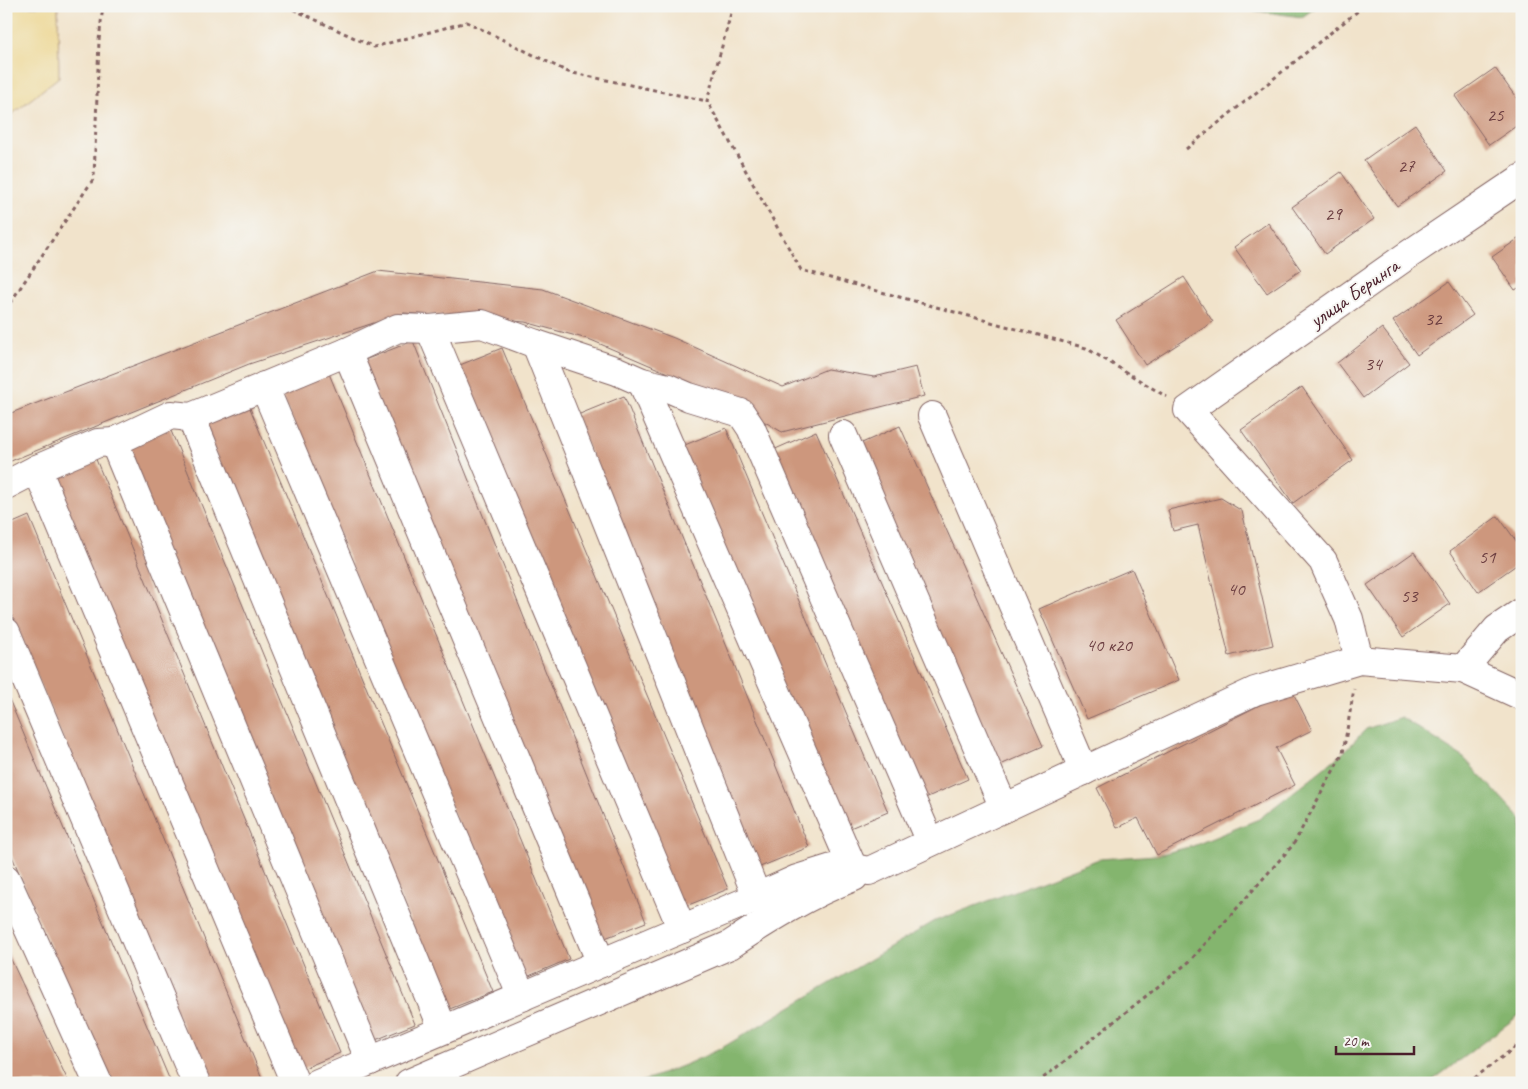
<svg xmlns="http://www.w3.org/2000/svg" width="1528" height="1089" font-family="Caveat,sans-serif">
  <rect width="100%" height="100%" fill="#f6f6f2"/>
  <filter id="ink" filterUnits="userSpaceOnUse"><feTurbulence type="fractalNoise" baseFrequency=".02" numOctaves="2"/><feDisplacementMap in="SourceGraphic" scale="10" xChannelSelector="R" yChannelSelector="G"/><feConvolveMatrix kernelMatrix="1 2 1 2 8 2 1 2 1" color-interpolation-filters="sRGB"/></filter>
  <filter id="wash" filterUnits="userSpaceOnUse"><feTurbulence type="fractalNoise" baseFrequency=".0096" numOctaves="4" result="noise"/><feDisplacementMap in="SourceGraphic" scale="20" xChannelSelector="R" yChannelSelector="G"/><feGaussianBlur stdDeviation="1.12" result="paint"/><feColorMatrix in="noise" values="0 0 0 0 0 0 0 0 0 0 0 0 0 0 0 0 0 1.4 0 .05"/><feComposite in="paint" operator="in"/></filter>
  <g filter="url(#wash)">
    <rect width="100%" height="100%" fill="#f1e3cb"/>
    <!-- forest -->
    <g fill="#84b56e" stroke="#676a4c">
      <polygon points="1220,6 1318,6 1302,17"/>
      <polygon points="1401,717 1463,757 1522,820 1522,1013 1429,1083 638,1083 687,1064 720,1049 935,921 1099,859 1157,855 1193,846 1259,819 1343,753 1366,729"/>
    </g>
    <!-- sand -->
    <polygon fill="#eeda9e" stroke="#9c7c64" points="6,6 58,6 59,77 6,119"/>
    <g id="blocks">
      <!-- building -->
      <g fill="#cd977d">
        <polygon points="1495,68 1522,106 1522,122 1489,145 1455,96"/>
        <polygon points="1415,124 1447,171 1397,206 1364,160"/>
        <polygon points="1341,172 1374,219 1325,254 1292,207"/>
        <polygon points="1268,223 1301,270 1267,293 1234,247"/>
        <polygon points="1522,236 1522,286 1515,290 1492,257"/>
        <polygon points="378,271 543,289 674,338 783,387 827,369 874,377 916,367 924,396 782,432 719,395 591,340 525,322 404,313 249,364 6,463 6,415"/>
        <polygon points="1184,277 1213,322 1145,365 1116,320"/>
        <polygon points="1449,282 1473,315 1417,355 1393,321"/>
        <polygon points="1382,328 1409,363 1363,398 1337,363"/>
        <polygon points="413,341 646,922 595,942 362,361"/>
        <polygon points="502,348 728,889 681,908 455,367"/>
        <polygon points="328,371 569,959 522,979 280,391"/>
        <polygon points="1302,387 1353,460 1293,503 1241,430"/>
        <polygon points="624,396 809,847 760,867 575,416"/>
        <polygon points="247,401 493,992 447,1010 201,420"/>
        <polygon points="169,426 415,1024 368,1043 122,445"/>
        <polygon points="900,426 1043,746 996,767 853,447"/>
        <polygon points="726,428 888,812 843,831 680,447"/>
        <polygon points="816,431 968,779 923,799 771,451"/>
        <polygon points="95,457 340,1053 295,1072 50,476"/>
        <polygon points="1221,498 1242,511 1273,645 1229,656 1198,525 1173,531 1168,510"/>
        <polygon points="29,516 264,1083 206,1083 6,602 6,526"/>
        <polygon points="1498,516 1522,549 1522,561 1478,592 1450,551"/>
        <polygon points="1414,552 1450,604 1403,637 1367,585"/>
        <polygon points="1132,569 1179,680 1087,719 1039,609"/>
        <polygon points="1291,689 1312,730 1276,748 1295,785 1157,855 1138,818 1117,828 1097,788"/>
        <polygon points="6,692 171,1083 108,1083 6,842"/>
        <polygon points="6,949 69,1083 6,1083"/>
      </g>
    </g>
  </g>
  <g filter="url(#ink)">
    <use href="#blocks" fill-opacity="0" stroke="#846463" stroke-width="1"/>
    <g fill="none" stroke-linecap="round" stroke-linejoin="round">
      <!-- minor casing -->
      <g stroke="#846463" stroke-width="30">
        <g id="minor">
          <polyline points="430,329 682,929"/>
          <polyline points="536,344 757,897"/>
          <polyline points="347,352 601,963"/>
          <polyline points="642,382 853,868"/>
          <polyline points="264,386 522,997"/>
          <polyline points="932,416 1084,771"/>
          <polyline points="191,417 443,1029"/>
          <polyline points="843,435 1004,808"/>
          <polyline points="114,442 370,1061"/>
          <polyline points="37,469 295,1083"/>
          <polyline points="6,485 37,469 98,443 114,442 171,415 191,417 347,352 398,328 430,329 482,324 536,344 617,371 642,382 668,388 689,397 741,413 751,428 930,842"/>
          <polyline points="6,632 196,1083"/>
          <polyline points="1359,660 1349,619 1323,561 1188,410 1405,257 1522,178"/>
          <polyline points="1463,669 1497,629 1522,612"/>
          <polyline points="6,879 98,1083"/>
          <polyline points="318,1083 757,897 797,879 832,868 853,868 869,871 1255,691 1359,660 1463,669 1522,696"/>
          <path d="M409,1083L730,945C769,919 809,894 854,877"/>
        </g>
      </g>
      <!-- path -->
      <g stroke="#846463" stroke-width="3" stroke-dasharray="4 4" stroke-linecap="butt">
        <polyline points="286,6 374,47 467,22 568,72 707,101"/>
        <polyline points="733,6 707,101 801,270 1086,348 1167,397"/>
        <polyline points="1186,149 1364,6"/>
        <polyline points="6,309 94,178 99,40 103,6"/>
        <polyline points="1037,1083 1190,961 1293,845 1343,753 1354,689"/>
        <polyline points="1468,1083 1522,1042"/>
      </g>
      <!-- minor -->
      <use href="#minor" stroke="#fff" stroke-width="28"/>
    </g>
  </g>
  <g text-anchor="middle" stroke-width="4" stroke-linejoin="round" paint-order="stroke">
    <!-- number labels -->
    <g font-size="19" fill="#6b3d40">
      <text x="1495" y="121">25</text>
      <text x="1406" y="172">27</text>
      <text x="1333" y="220">29</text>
      <text x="1433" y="325">32</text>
      <text x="1373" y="370">34</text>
      <text x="1487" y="563">51</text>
      <text x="1236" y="595">40</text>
      <text x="1409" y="602">53</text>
      <text x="1109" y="651">40 к20</text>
    </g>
    <!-- street labels -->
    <g font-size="21" fill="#4a1f2b" stroke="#f6f6f2">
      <text transform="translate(1354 293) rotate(-35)" y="7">улица Беринга</text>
    </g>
  </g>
  <!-- margin -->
  <rect width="1528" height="1089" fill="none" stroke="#f6f6f2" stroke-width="25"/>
  <!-- scale -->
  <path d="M1336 1046v8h78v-8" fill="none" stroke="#4a1f2b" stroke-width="2.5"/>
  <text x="1343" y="1046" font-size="15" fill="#4a1f2b" stroke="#f6f6f2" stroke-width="4" paint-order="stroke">20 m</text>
</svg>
